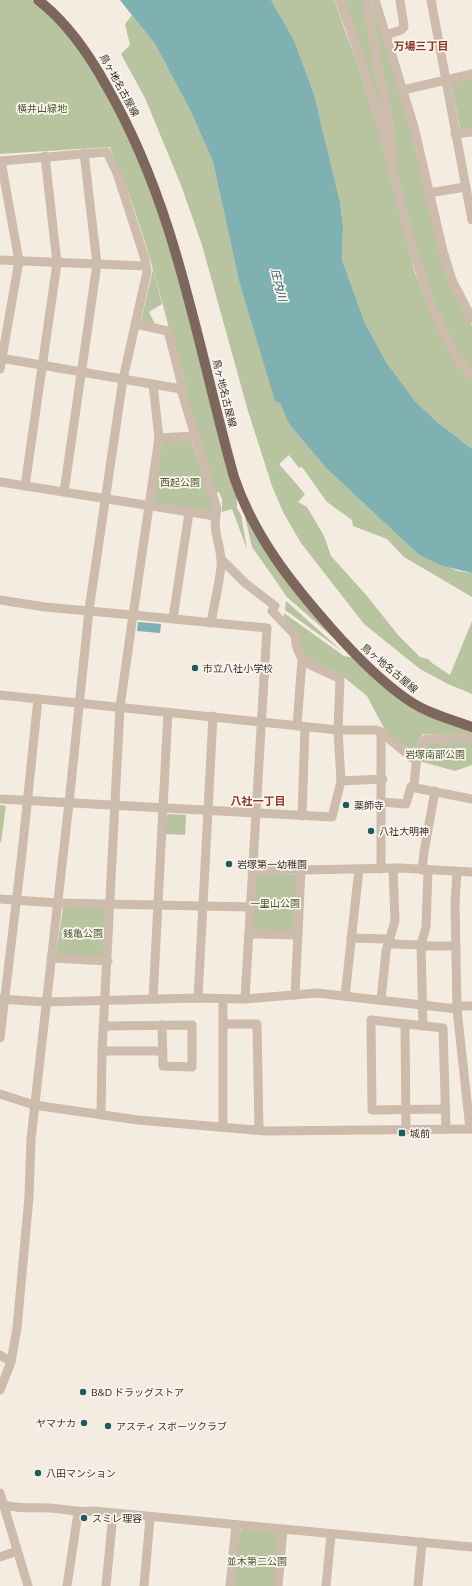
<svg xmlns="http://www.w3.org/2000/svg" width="472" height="1586" font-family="Commissioner,'Noto Sans JP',sans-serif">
  <rect width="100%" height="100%" fill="#f4ebe1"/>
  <!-- green -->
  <g fill="#b8c4a0">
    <path d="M0,0H31L55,20L84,55L110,99L141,163L175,262L237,497V508L241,515L247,549L232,509L222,512V499L219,492L215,493C203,451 190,409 179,367C160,293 141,217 110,147L0,154Z"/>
    <polygon points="271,0 334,0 358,66 379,134 415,273 435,322 472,379 472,449 436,421 415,401 386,362 365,323 342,260 343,226 340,202 314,94 294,40"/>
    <polygon points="343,0 362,0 390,149"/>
    <polygon points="370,0 400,91 461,303 472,326 472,371 456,349 422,275 394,169 397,147"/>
    <polygon points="132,15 155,44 191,112 213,162 239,281 289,424 326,468 419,555 458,571 472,573 472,597 404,557 387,539 353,526 352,520 327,502 302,467 299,468 289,455 279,464 305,494 298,502 307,507 324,536 331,556 367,596 398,635 420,657 428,659 432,663 450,675 472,621 472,694 448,684 420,669 364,624 301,543 283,512 272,486 248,411 202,245 181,185 145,98 121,54 130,45 125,24"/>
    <polygon points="472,76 472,129 460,129 451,83"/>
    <polygon points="153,269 162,304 149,312 155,324 141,321"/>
    <polygon points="191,439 214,510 213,513 155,504 152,501 162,440"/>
    <path d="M244,513C269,564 309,605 345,648L287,597L252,547Z"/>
    <polygon points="286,601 342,651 285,610"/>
    <polygon points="284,613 344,656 355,658 452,724 472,732 472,735 423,734 415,748 410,750 386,732 367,696 340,674 313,662 305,655 284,621"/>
    <polygon points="472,741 472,765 455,771 419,761 427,743"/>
    <polygon points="0,805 6,806 1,842 0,842"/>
    <polygon points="169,814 186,815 185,835 165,834 166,816"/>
    <polygon points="258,874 298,875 295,932 253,930 255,876"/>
    <polygon points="63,907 106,907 105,959 56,956"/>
    <polygon points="242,1529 277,1532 279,1536 275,1586 234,1586 239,1532"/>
  </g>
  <!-- water -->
  <g fill="#7fb0b2">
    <polygon points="120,0 271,0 294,40 314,94 340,202 343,226 342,260 365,323 386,362 415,401 436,421 472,449 472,573 443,566 419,555 326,468 289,424 280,403 275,401 239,281 213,162 191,112 155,44"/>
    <polygon points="138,622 161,624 160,633 137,631"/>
  </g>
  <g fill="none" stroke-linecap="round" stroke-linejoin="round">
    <!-- minor -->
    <g stroke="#cdbbac" stroke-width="9">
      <path d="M339,0C361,55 378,114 393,171C406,223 417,273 439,322C447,341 457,362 472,376"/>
      <polyline points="366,0 393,149 393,161"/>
      <polyline points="375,0 414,127 443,251 452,280 472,319"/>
      <polyline points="431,0 472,220"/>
      <polyline points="386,35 401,30 404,27 400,0"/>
      <polyline points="403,90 472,74"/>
      <polyline points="455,134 472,132"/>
      <polyline points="0,161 107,152 117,173 145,259 147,272 123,379 89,610 69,803 31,1139 29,1197 17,1328 11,1362 0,1390"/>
      <polyline points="429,193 465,187"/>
      <polyline points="0,260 146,266"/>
      <polyline points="135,324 168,331 181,382 181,389"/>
      <path d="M0,358L181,389L217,509C212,528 219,541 221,558C223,571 213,608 211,623"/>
      <polyline points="0,369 19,261 1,161"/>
      <polyline points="159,438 195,436"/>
      <polyline points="0,482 215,516"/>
      <polyline points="25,486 57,263 45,156"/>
      <polyline points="64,492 97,264 84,153"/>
      <polyline points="0,600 45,607 133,615 159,438 153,385"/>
      <polyline points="173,618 189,513"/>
      <polyline points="0,695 338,730 376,730 381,732 412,758 417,757"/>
      <polyline points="297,726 302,660"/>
      <polyline points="381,732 381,869"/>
      <polyline points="341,781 383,779"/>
      <polyline points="411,787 472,799"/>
      <path d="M0,799L332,817L341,781L338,730L340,679C317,666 296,667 295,635L272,611L275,606L245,583L221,559"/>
      <path d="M382,802L406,804L411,787L414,785C416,771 415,749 426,739L472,738"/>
      <polyline points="302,816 305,727"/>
      <polyline points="422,870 424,852 435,791"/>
      <polyline points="252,871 400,868 472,872"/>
      <polyline points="457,872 455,903 457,1009 470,1129"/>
      <polyline points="0,899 58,903 250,907"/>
      <polyline points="249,934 298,935"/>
      <polyline points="351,938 389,939 393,944 421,945"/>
      <polyline points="421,946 456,946"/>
      <polyline points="51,958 108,961"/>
      <polyline points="295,995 301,870"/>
      <polyline points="345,996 359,869"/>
      <polyline points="198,998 213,716"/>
      <polyline points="0,999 45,1002 198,998 245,999 317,993 457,1009 460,1006 472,1006"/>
      <polyline points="153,999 168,712"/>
      <polyline points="223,999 223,1127"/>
      <polyline points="381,1000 386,951 395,921 393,868"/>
      <polyline points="223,1024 257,1024 259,1130"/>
      <polyline points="405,1024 406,1130"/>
      <polyline points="104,1026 192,1025 192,1067 163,1066 162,1025"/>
      <polyline points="423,1026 421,945 426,927 428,870"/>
      <polyline points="0,1038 22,853 38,699"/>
      <polyline points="102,1051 163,1051"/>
      <polyline points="0,1094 34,1105 138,1120 266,1131 472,1129"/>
      <polyline points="445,1109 372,1110 371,1020 443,1028 446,1129"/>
      <polyline points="101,1115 102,1051 120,707 133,615 267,628 245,999"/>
      <polyline points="0,1355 11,1362"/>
      <polyline points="0,1493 28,1586"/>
      <path d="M0,1503C16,1510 33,1507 50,1508C66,1509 78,1513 94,1511L472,1547"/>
      <polyline points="0,1557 17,1551"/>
      <polyline points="67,1586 78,1513"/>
      <polyline points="106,1586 113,1514"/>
      <polyline points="144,1586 150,1518"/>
      <polyline points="230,1586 236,1525"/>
      <polyline points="278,1586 283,1529"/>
      <polyline points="326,1586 331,1535"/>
      <polyline points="418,1586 422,1542"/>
    </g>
    <!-- major -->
    <path stroke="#7d675c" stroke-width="10" d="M38,0C68,23 89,54 107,87C177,208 197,345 234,477C254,536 291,583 332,629C355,655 379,680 408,700C427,713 450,719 472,727"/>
  </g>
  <!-- markers -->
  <g fill="#1f5a5e" stroke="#fbf5ee" stroke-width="1.5">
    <circle cx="195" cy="668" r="4"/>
    <circle cx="346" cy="805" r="4"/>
    <circle cx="371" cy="831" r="4"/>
    <circle cx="229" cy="864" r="4"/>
    <rect x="398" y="1129" width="8" height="8" rx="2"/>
    <circle cx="83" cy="1392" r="4"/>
    <circle cx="84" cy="1423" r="4"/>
    <circle cx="108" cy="1426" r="4"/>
    <circle cx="38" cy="1473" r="4"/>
    <circle cx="84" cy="1518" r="4"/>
  </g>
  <g text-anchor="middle" stroke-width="3.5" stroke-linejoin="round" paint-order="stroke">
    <!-- street labels -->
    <g font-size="10" fill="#3b302b" stroke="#fbf5ee">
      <text transform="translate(120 85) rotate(61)" y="4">鳥ヶ地名古屋線</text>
      <text transform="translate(225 393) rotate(76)" y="4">鳥ヶ地名古屋線</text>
      <text transform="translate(390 668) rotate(40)" y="4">鳥ヶ地名古屋線</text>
    </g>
    <!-- park labels -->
    <g font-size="10" fill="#4a5a2e" stroke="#fbf5ee">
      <text x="42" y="112">横井山緑地</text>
      <text x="180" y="486">西起公園</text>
      <text x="435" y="758">岩塚南部公園</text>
      <text x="275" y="907">一里山公園</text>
      <text x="83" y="937">銭亀公園</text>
      <text x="257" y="1565">並木第二公園</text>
    </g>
    <!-- poi labels -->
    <g font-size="10" fill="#3b302b" stroke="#fbf5ee" text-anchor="start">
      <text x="203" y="672">市立八社小学校</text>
      <text x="354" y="809">薬師寺</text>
      <text x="379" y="835">八社大明神</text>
      <text x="237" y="868">岩塚第一幼稚園</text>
      <text x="410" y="1137">城前</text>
      <text x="91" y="1396">B&amp;D ドラッグストア</text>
      <text x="76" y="1427" text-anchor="end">ヤマナカ</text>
      <text x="116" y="1430">アスティ スポーツクラブ</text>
      <text x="46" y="1477">八田マンション</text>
      <text x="92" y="1522">スミレ理容</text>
    </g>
    <!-- neighbourhood labels -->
    <g font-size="11" font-weight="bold" fill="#8c3b22" stroke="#fbf5ee">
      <text x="421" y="50">万場三丁目</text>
      <text x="258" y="805">八社一丁目</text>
    </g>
    <!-- water labels -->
    <g font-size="11" font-style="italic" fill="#1f5a5e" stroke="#fbf5ee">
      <text transform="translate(279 285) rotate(76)" y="4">庄内川</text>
    </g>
  </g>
</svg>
